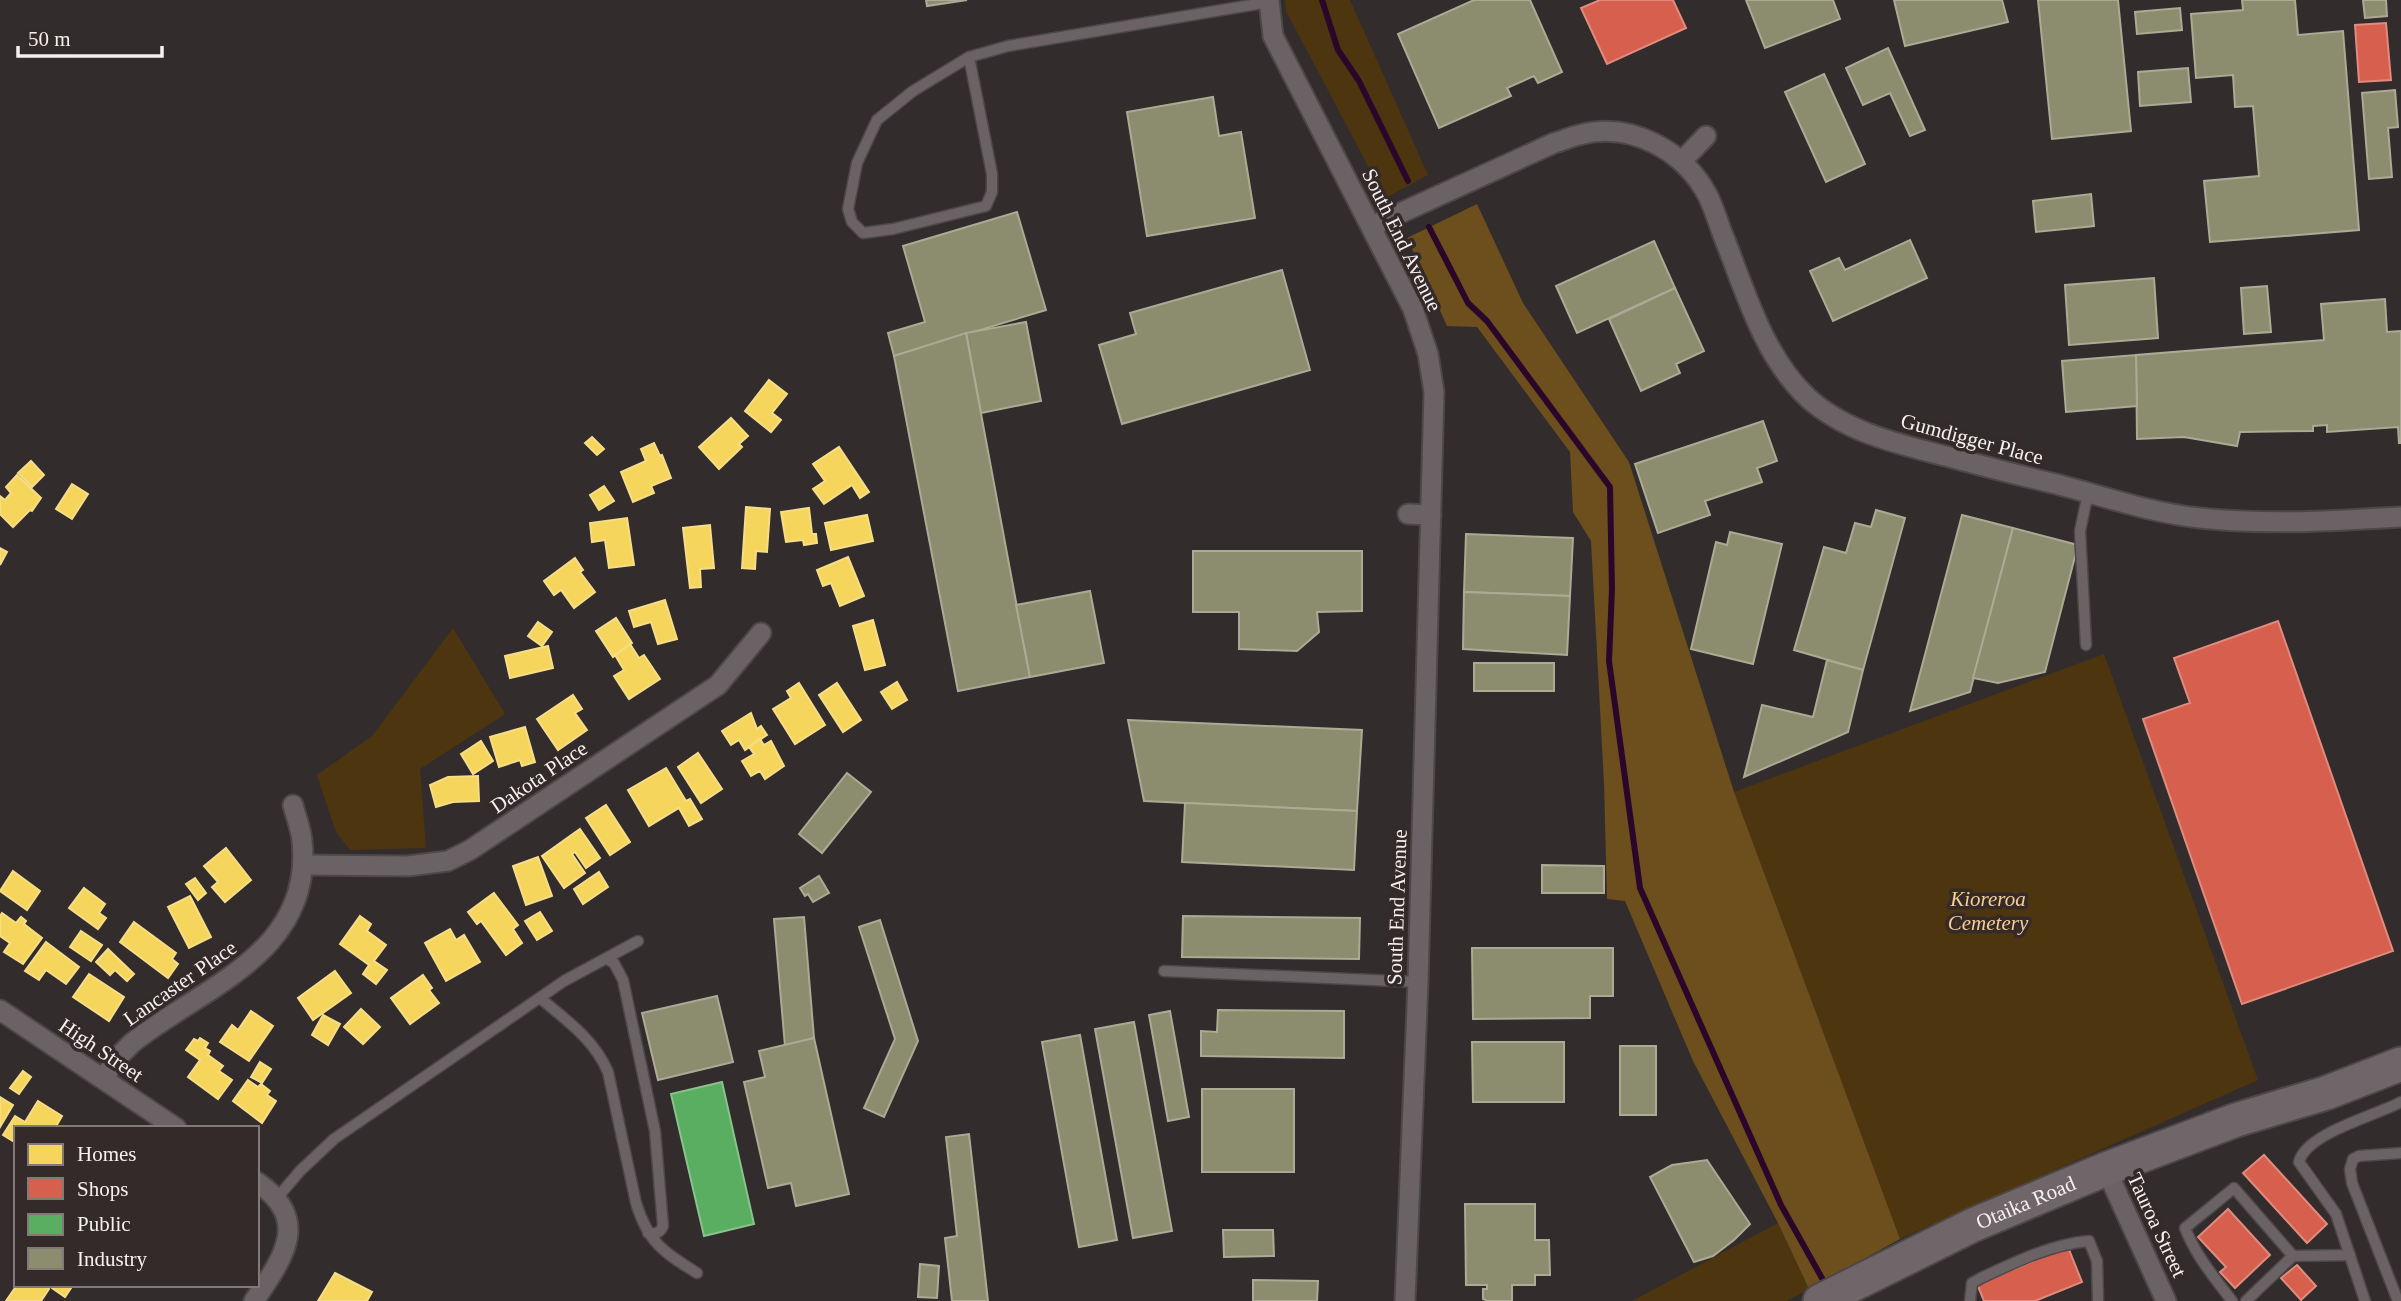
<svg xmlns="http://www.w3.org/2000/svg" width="2401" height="1301" font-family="Georgia,serif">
  <rect width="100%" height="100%" fill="#322c2c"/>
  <!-- green -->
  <g fill="#4d360f">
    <polygon points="1285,0 1350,0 1428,175 1385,198 1286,11"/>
    <polygon points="453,628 505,714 420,769 426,848 350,850 336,832 317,775 372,736"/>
    <polygon points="2104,654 2258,1080 1900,1239 1734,792"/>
    <polygon points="1778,1223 1809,1289 1787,1301 1632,1301"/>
  </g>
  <!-- forest -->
  <polygon fill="#6c4f1d" points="1477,204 1523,303 1629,462 1734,792 1900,1239 1809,1289 1778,1223 1693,1061 1625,901 1607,899 1604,783 1591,541 1573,512 1570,452 1477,327 1447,326 1407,238"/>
  <!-- homes -->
  <g fill="#f6d55c" stroke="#f6dd88" stroke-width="2">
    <polygon points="769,380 787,394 772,413 781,420 771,432 745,411"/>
    <polygon points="731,418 748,436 739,444 742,447 719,469 699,447"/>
    <polygon points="592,437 604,449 597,455 585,443"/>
    <polygon points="654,443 660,456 662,455 671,478 651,486 654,493 633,502 621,472 646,461 641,449"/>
    <polygon points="839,447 869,492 860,498 852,485 824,504 813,489 825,481 813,464"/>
    <polygon points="31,461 44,475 32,487 18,473"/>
    <polygon points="17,475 41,498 32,511 30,510 13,527 0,514 0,496 5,500 11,493 6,487"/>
    <polygon points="72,484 88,494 72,519 56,509"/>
    <polygon points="604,486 614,501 599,510 590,495"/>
    <polygon points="746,507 770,509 767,552 756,551 755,569 742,568"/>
    <polygon points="809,508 812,534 816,534 817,543 804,545 803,540 786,542 781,512"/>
    <polygon points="867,515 873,541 831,550 825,523"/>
    <polygon points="627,518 634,565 609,568 605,540 592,542 590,523"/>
    <polygon points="710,525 714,568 700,569 701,587 690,588 683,528"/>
    <polygon points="0,548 7,552 0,565"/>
    <polygon points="848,557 864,596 840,606 831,583 823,586 817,570"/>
    <polygon points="575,558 583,570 580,572 595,592 574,608 561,590 554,595 544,581"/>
    <polygon points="665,600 677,639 658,644 651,622 634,627 629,611"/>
    <polygon points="616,618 632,643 613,657 596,631"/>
    <polygon points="873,620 885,665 865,670 853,626"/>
    <polygon points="538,622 552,632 542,646 528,636"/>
    <polygon points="630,644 639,658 644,655 660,679 629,699 614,676 624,670 615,655"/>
    <polygon points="548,646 553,668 510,678 505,656"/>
    <polygon points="897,682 907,700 892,709 881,692"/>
    <polygon points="799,683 825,725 795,744 773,709 791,698 787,691"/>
    <polygon points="837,683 861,720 843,732 819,695"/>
    <polygon points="573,695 582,709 575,713 587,730 558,750 537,719"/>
    <polygon points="751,713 757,729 761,726 767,735 745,750 739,740 731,745 722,731"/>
    <polygon points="525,727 535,762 522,766 520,760 499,767 490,737"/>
    <polygon points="760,739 764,745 771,741 784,766 765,779 760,771 751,776 742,761 754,754 749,747"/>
    <polygon points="481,741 493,761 473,774 461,754"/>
    <polygon points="698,753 722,789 701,803 678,767"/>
    <polygon points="666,768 686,801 690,799 702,819 689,826 679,808 649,826 628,790"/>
    <polygon points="478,776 479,801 453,802 436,807 430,785 448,777"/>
    <polygon points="606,805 630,842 610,855 586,818"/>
    <polygon points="580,829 600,858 586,868 575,852 572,854 585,873 564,888 542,856"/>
    <polygon points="226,848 251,880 225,902 212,887 218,882 204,866"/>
    <polygon points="538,857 552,896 526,905 513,866"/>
    <polygon points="13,871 40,891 27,910 0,891"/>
    <polygon points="599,872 608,887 583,904 574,889"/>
    <polygon points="195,878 206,893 198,900 186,884"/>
    <polygon points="84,888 105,904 99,913 106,918 98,929 69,908"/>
    <polygon points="494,893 518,925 513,929 522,943 506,955 481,921 477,924 468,912"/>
    <polygon points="190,896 211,937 189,948 168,907"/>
    <polygon points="540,912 552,931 537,940 525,921"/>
    <polygon points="2,913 16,923 21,917 26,921 24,924 42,938 23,964 4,952 10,943 0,936 0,916"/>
    <polygon points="360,916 371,924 367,931 386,945 374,961 387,970 376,984 363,974 369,965 340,944"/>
    <polygon points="134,922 176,953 172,959 178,964 168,978 120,942"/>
    <polygon points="450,929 456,940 464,935 480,962 446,981 425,943"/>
    <polygon points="81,931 102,945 91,961 70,947"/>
    <polygon points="46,942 79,967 66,984 46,970 39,980 25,971"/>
    <polygon points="108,949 134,974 127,981 115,970 110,975 96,962"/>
    <polygon points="335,971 351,993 313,1020 298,998"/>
    <polygon points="89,974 124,997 109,1021 73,997"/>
    <polygon points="423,975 432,988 429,990 439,1003 410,1024 391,998"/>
    <polygon points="361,1009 380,1027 363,1044 344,1027"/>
    <polygon points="251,1011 273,1026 249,1061 220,1042 232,1025 238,1030"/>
    <polygon points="323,1015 340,1024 328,1045 312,1035"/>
    <polygon points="200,1038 208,1043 205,1048 210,1051 208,1055 223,1066 219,1071 232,1080 218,1099 188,1077 200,1060 186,1050 194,1039 198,1041"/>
    <polygon points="260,1062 271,1069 262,1083 251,1077"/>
    <polygon points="23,1071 31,1077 19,1094 10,1088"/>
    <polygon points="248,1080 258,1087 261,1084 270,1091 267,1095 276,1101 262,1123 233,1101"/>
    <polygon points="0,1097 13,1105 0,1127"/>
    <polygon points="38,1101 62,1116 55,1128 16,1128 16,1143 3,1135 15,1116 25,1122"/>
    <polygon points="335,1273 372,1292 367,1301 318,1301"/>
    <polygon points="17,1285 44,1285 49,1289 41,1301 6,1301"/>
    <polygon points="54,1285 73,1285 65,1297 52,1288"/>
  </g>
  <!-- shops -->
  <g fill="#d6604d" stroke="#e08b7e" stroke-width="2">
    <polygon points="1600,0 1673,0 1686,28 1607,64 1581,8"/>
    <polygon points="2386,23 2391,80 2359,82 2355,25"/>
    <polygon points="2278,621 2393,951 2242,1004 2143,719 2190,703 2174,658"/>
    <polygon points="2264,1155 2327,1224 2307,1243 2243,1173"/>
    <polygon points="2228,1209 2270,1255 2235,1288 2220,1272 2226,1267 2198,1237"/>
    <polygon points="2068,1247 2082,1282 2035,1301 1984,1301 1977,1284"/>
    <polygon points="2297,1265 2316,1286 2301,1300 2281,1278"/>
  </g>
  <!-- public -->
  <polygon fill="#5aae61" stroke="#89c28c" stroke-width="2" points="722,1082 754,1224 704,1236 671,1094"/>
  <!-- industry -->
  <g fill="#8c8c6e" stroke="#acaa95" stroke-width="2">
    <polygon points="926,0 967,0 927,6"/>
    <polygon points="1474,0 1530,0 1562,72 1538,83 1534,76 1507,88 1511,96 1439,128 1398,34"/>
    <polygon points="1746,0 1833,0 1840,19 1765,48"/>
    <polygon points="1894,0 2002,0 2008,22 1905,46"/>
    <polygon points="2038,0 2118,0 2131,131 2052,139"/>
    <polygon points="2242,0 2295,0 2298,35 2343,31 2359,230 2210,242 2204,181 2259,176 2253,106 2235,107 2233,75 2196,78 2191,14 2243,10"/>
    <polygon points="2363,0 2386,0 2387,16 2365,18"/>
    <polygon points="2180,8 2182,30 2137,34 2135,12"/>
    <polygon points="1888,48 1925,130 1910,136 1890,93 1863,105 1846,68"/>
    <polygon points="2188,68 2191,102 2140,106 2138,72"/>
    <polygon points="1824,74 1865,164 1826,182 1785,92"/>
    <polygon points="2395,90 2398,127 2388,128 2392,177 2369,179 2362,93"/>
    <polygon points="1213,97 1219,136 1241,132 1255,218 1147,236 1127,112"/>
    <polygon points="2091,194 2094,226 2036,232 2033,201"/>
    <polygon points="1017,212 1046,310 894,356 888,333 925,322 903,246"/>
    <polygon points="1910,240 1927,278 1833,321 1810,271 1839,258 1845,270"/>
    <polygon points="1654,241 1675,288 1577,333 1556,286"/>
    <polygon points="1282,270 1310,370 1122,424 1099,345 1136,334 1130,313"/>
    <polygon points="2154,278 2158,338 2069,345 2065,285"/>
    <polygon points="2267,286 2271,332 2244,334 2241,288"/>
    <polygon points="1675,288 1704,351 1676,364 1680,373 1641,391 1609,319"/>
    <polygon points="2385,299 2387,332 2401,331 2401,443 2399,443 2398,427 2327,432 2327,425 2313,426 2313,431 2240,432 2237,446 2184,437 2137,439 2136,355 2324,340 2321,304"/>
    <polygon points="1026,322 1041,401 981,413 966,333"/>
    <polygon points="966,333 1030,677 958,691 894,356"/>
    <polygon points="2136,355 2137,406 2066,412 2062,361"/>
    <polygon points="1763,421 1777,461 1757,468 1762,482 1705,501 1710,515 1658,533 1635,464"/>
    <polygon points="1876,510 1905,518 1863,670 1794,650 1824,547 1846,553 1855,523 1871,527"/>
    <polygon points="1962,515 2013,528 1970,692 1910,711"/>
    <polygon points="2013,528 2078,545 2045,672 1998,683 1973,678"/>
    <polygon points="1730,532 1782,544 1753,664 1691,649 1716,542 1727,545"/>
    <polygon points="1466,534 1573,538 1570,596 1464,592"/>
    <polygon points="1193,551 1362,551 1362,611 1317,612 1319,632 1297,651 1239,649 1239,612 1193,612"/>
    <polygon points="1090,591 1104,663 1030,677 1016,605"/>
    <polygon points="1464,592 1570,596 1567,655 1463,649"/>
    <polygon points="1827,660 1863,670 1848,732 1744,777 1762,705 1813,717"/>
    <rect x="1474" y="663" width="80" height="28"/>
    <polygon points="1128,720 1362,730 1357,811 1144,801"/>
    <polygon points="847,773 871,792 822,853 799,834"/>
    <polygon points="1185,803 1357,811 1354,870 1182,862"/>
    <polygon points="1542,865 1604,866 1604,893 1542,893"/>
    <polygon points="819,876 829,893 813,902 808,894 805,896 800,888"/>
    <polygon points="1183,916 1360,918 1359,959 1182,957"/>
    <polygon points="804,917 814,1038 785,1046 774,919"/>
    <polygon points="880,920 918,1041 884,1117 864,1108 895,1039 859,927"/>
    <polygon points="1472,948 1613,948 1613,996 1590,996 1590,1018 1473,1019"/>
    <polygon points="717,996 733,1062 658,1080 642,1013"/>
    <polygon points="1218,1010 1344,1011 1344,1058 1201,1056 1201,1031 1217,1032"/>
    <polygon points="1170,1011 1189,1117 1168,1121 1149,1015"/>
    <polygon points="1134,1022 1172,1231 1133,1238 1095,1029"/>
    <polygon points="1080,1035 1117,1240 1079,1247 1042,1042"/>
    <polygon points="814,1038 849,1194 796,1206 791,1183 768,1188 744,1082 765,1077 759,1051"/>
    <polygon points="1472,1042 1564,1042 1564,1102 1473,1102"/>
    <rect x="1620" y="1046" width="36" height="69"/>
    <rect x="1202" y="1089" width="92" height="83"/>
    <polygon points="969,1134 988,1301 952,1301 945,1238 957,1236 946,1137"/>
    <polygon points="1707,1160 1750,1224 1734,1240 1713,1256 1694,1262 1650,1177 1672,1165"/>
    <polygon points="1465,1204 1535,1204 1535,1240 1549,1240 1550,1275 1535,1275 1535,1285 1512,1285 1512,1301 1487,1301 1483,1299 1483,1289 1487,1289 1487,1285 1466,1285"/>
    <polygon points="1223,1230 1273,1230 1274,1256 1224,1257"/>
    <polygon points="920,1264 939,1266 937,1298 918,1297"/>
    <polygon points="1253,1280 1318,1281 1317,1301 1253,1301"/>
  </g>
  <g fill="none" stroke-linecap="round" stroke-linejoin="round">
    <!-- stream -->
    <g stroke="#2a072a" stroke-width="6">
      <polyline points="1322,0 1338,50 1359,81 1408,181"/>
      <polyline points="1429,227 1468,303 1487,321 1610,487 1612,589 1609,661 1640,888 1781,1205 1827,1287"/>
    </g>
    <!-- service casing -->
    <g stroke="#4d4848" stroke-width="13">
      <g id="service">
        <polyline points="969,57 992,174 992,192 986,206 893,229 863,233 852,222 848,209 857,163 877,120 913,91 969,57 1008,46 1269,2"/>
        <polyline points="2086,645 2080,531 2088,493"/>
        <path d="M607,959L614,963L623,980L655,1131L663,1226C660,1233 656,1234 648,1233"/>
        <polyline points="1164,971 1418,982"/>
        <path d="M540,998C566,1020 594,1039 608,1072L636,1203C648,1242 663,1252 697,1273"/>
        <polyline points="277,1198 300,1171 334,1139 564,981 638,941"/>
        <polyline points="2293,1256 2350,1255"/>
        <path d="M1970,1301L1972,1283L1981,1278C2015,1262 2052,1244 2089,1241L2097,1261L2098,1301"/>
        <path d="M2232,1301C2214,1277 2196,1256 2185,1228L2234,1188L2293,1256L2246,1301"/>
        <path d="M2365,1301L2336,1214L2299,1162C2306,1133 2375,1116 2401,1102"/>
        <polyline points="2398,1301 2352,1183 2350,1169 2353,1159 2359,1156 2401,1153"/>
      </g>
    </g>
    <!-- minor casing -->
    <g stroke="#4d4848" stroke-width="23">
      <g id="minor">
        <polyline points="1269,0 1273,36 1413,309 1428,354 1434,392 1418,982 1405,1301"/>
        <polyline points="1682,161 1706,136"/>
        <path d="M1372,226L1554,143C1562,141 1570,137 1579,135C1630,121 1684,150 1708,196C1714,208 1718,222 1723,235C1745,290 1763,356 1808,398C1848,434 1903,445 1953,458C1987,467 2022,476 2056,484C2103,496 2151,513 2200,518C2268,525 2334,521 2401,517"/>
        <polyline points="1408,514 1431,515"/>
        <polyline points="303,865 408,866 448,861 470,850 718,685 761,633"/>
        <polyline points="0,1010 176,1128"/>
        <path d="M103,1078L120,1055L132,1043C202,987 314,953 302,841C301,829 296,817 293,805"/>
        <polyline points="2106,1169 2166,1301"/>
        <path d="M254,1301C283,1258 312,1220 257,1182"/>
      </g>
    </g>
    <!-- trunk casing -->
    <g stroke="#4d4848" stroke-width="37">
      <g id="trunk">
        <path id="s1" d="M1820,1301L1973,1225L2106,1169L2236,1120L2326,1093L2401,1064"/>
      </g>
    </g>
    <!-- service -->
    <use href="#service" stroke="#6b6265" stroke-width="10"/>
    <!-- minor -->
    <use href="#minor" stroke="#6b6265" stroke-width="19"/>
    <!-- trunk -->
    <use href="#trunk" stroke="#706568" stroke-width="33"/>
  </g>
  <g text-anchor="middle" stroke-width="7" stroke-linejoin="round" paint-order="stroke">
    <!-- street labels -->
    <g font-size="21" fill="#f6f0f0" stroke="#342a2a">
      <text transform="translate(1402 240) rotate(64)" y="7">South End Avenue</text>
      <text transform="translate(1972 439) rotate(15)" y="7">Gumdigger Place</text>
      <text transform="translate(539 777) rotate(-34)" y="7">Dakota Place</text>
      <text transform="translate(1397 907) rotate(-88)" y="7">South End Avenue</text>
      <text transform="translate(180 983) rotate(-35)" y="7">Lancaster Place</text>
      <text transform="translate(101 1050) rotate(34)" y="7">High Street</text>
      <text dy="7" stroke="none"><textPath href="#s1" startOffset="228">Otaika Road</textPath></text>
      <text transform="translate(2157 1225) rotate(65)" y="7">Tauroa Street</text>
    </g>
    <!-- park labels -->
    <g font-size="21" font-style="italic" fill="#f7ce90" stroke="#342a2a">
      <text x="1988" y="906">Kioreroa<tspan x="1988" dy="24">Cemetery</tspan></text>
    </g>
  </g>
  <!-- legend -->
  <rect x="14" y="1126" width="245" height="161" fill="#342a2a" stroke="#827979" stroke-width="2"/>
  <rect x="28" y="1144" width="35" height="21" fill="#f6d55c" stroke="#827979" stroke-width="2"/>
  <text x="77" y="1161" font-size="21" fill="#f6f0f0">Homes</text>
  <rect x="28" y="1178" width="35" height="21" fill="#d6604d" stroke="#827979" stroke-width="2"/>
  <text x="77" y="1196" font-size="21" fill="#f6f0f0">Shops</text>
  <rect x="28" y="1214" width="35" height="21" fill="#5aae61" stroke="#827979" stroke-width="2"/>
  <text x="77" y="1231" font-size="21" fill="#f6f0f0">Public</text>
  <rect x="28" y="1248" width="35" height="21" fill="#8c8c6e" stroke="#827979" stroke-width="2"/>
  <text x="77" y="1266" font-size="21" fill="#f6f0f0">Industry</text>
  <!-- scale -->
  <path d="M18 46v10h144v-10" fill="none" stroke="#f6f0f0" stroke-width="3.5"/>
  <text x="28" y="46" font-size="21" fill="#f6f0f0" stroke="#342a2a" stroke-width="5" paint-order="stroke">50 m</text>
</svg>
